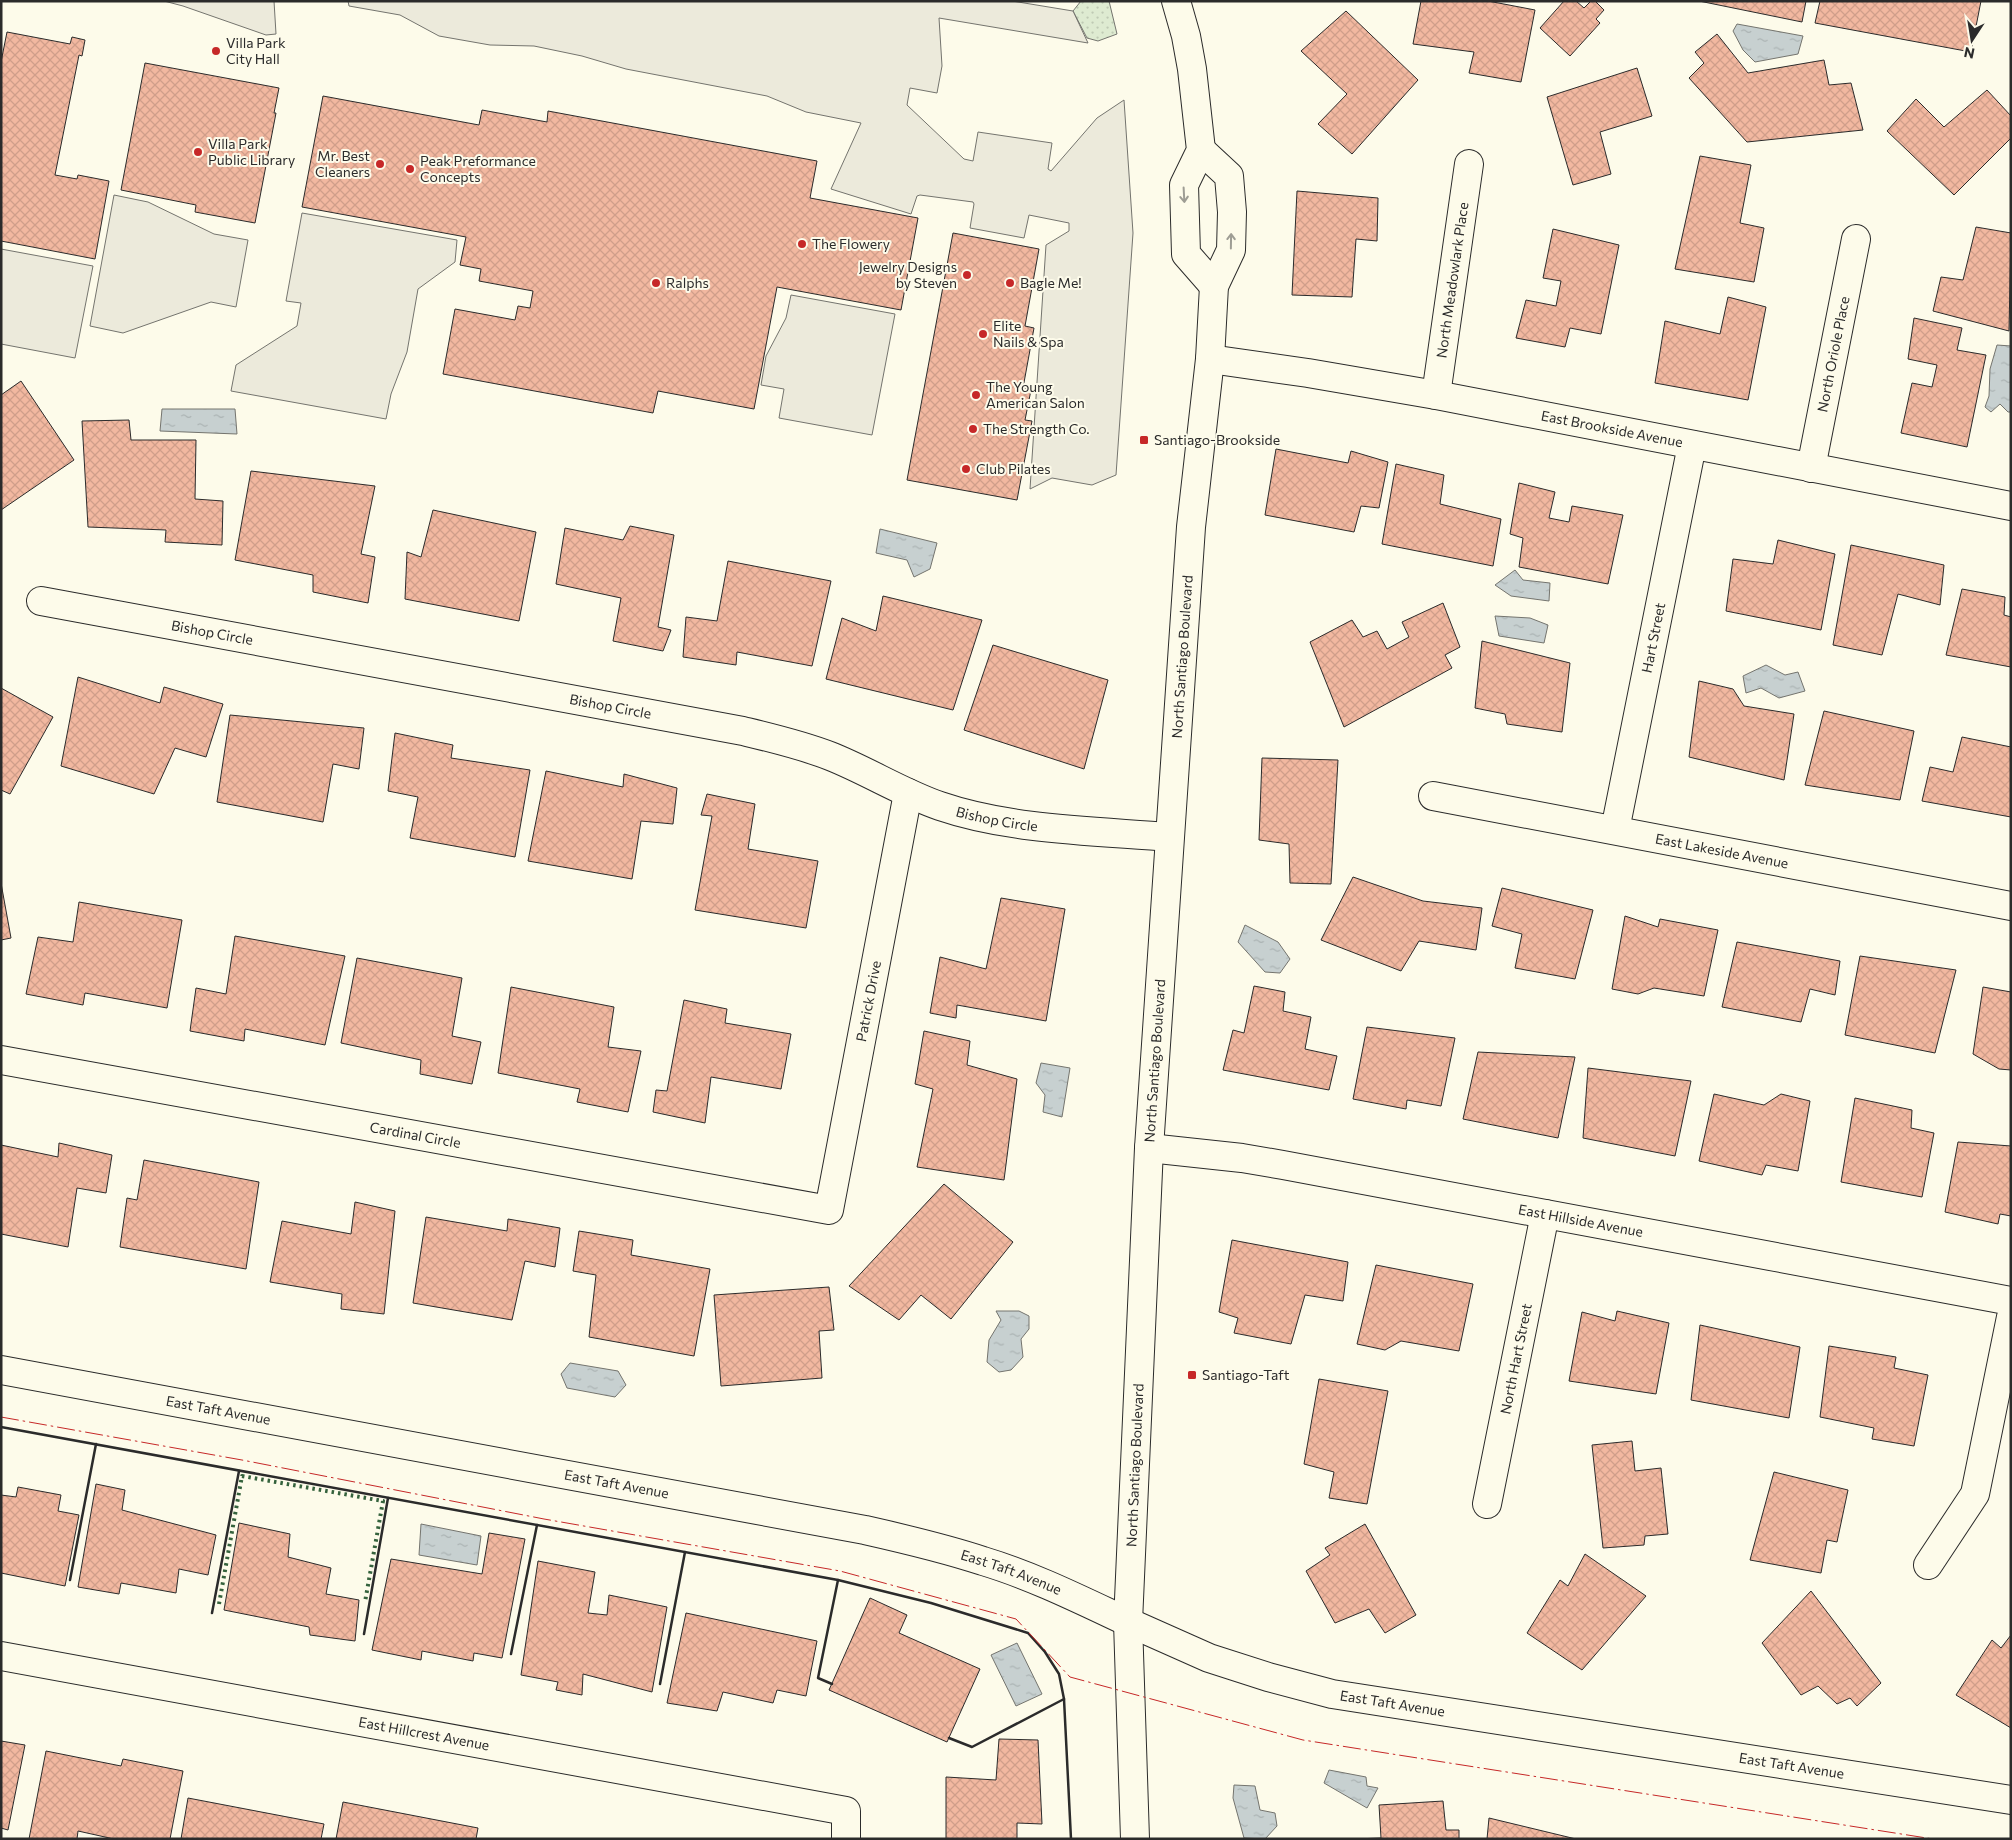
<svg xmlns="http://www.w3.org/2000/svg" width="2012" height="1840" font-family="Commissioner,sans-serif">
  <defs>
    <pattern id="grass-dots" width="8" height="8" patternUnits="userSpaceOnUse" patternTransform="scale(1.25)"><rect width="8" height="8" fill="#deebd1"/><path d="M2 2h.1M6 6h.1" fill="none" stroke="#bfcab4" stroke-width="1.8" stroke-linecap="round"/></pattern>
    <pattern id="water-ripples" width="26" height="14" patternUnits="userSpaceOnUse" patternTransform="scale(1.25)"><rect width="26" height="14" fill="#c7d0d0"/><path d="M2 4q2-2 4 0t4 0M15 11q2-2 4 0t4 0" fill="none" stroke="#abb3b3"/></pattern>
    <pattern id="building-cross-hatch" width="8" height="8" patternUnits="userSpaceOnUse" patternTransform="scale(1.25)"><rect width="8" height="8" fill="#f2b8a0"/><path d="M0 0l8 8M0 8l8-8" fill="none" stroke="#d09e8a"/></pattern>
  </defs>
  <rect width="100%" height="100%" fill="#fdfbea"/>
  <!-- grass -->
  <polygon fill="url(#grass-dots)" stroke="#74746e" points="1081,1 1109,1 1117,34 1098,41 1087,38 1073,11"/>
  <!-- parking -->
  <g fill="#eceadb" stroke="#74746e">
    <polygon points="164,1 274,1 276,34 266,35 183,6"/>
    <polygon points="348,1 1012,1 1073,11 1088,43 939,18 942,66 937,93 910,88 907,105 964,159 973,161 978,132 1052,143 1048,169 1051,171 1097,118 1124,100 1133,233 1116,475 1092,485 1052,478 1030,489 1046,245 1069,231 1069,223 1029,215 1024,238 970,228 974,204 973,202 920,195 917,196 911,214 831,189 861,123 806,112 767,96 626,69 582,56 534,46 490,45 439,36 400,15 349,6"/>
    <polygon points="114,195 148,202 214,234 248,240 236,307 211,302 123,333 90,326"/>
    <polygon points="302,213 457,240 455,262 418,289 407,352 391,394 386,419 231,391 236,365 297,326 301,303 286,301"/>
    <polygon points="1,249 93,266 75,358 1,344"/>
    <polygon points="791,295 895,314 872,435 779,418 784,389 761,385 766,356 786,318"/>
  </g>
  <!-- water -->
  <g fill="url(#water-ripples)" stroke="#74746e">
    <polygon points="1737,24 1803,36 1798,54 1755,62 1743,50 1733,31"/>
    <polygon points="1997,345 2011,346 2011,412 2008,412 2000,404 1991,412 1985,407 1989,396 1990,369"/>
    <polygon points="162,409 235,409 237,434 160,431"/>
    <polygon points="880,529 937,543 930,569 914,577 907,560 876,553"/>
    <polygon points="1515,570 1523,580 1550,583 1549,601 1511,596 1495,585"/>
    <polygon points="1495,616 1530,618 1548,625 1544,643 1499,636"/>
    <polygon points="1766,665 1785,675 1798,672 1805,691 1779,698 1761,688 1746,693 1743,676"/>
    <polygon points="1245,925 1278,942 1290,959 1280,973 1265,972 1238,942"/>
    <polygon points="1041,1063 1070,1068 1062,1117 1043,1112 1045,1095 1036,1083"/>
    <polygon points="996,1311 1019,1311 1029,1316 1029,1329 1021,1339 1023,1357 1011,1370 999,1372 987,1362 989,1340 1001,1320"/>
    <polygon points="570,1363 618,1371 626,1385 615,1397 567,1388 561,1374"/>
    <polygon points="421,1524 481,1536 477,1565 419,1555"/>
    <polygon points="1017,1643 1042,1694 1016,1706 991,1655"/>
    <polygon points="1329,1770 1366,1777 1367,1786 1378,1788 1367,1808 1324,1783"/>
    <polygon points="1234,1785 1255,1786 1260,1810 1275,1813 1277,1826 1265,1839 1244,1838 1233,1798"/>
  </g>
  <!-- building -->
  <g fill="url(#building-cross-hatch)" stroke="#2b2b2b">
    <polygon points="1421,1 1488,1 1535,10 1521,82 1469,73 1474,52 1413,44"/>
    <polygon points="1564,1 1576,1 1584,8 1591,1 1595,1 1604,10 1596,19 1600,23 1570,56 1540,28"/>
    <polygon points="1699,1 1806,1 1802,22"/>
    <polygon points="1820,1 1981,1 1971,52 1815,23"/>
    <polygon points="1346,11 1418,80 1352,154 1318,124 1347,94 1301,51"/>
    <polygon points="7,32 70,44 72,37 85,40 82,56 79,55 55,175 77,179 78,175 109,181 95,259 1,241 1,62"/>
    <polygon points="1717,34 1748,73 1824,60 1829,85 1851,83 1863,130 1747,142 1689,78 1704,63 1695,52"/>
    <polygon points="145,63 279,88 274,113 276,113 255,223 195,212 196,205 121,190"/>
    <polygon points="1637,68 1652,116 1600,132 1611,174 1573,185 1547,97"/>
    <polygon points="1987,90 2011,116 2011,138 1954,195 1887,131 1916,99 1944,127"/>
    <polygon points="323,96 479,125 482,110 547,122 548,111 817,161 810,198 918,218 901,310 777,287 754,409 658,391 653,413 443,374 455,309 515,320 518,306 530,308 533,291 479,281 481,269 460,265 466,237 302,207"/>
    <polygon points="1700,156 1751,165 1740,223 1764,228 1754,282 1675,269"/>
    <polygon points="1297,191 1378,198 1377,241 1356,239 1352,297 1292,295"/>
    <polygon points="1976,227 2011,233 2009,331 1933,311 1941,277 1963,280"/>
    <polygon points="1553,229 1619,245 1601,334 1570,328 1565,347 1516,338 1526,300 1556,306 1561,281 1543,278"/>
    <polygon points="953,233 1039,249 1025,326 1034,328 1023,388 1031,390 1025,420 1032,421 1017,500 907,480"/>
    <polygon points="1728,297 1766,307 1748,400 1655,383 1665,321 1720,334"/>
    <polygon points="1914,318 1962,328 1957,350 1986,355 1967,447 1901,433 1912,383 1932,387 1937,365 1908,359"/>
    <polygon points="21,381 74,460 1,510 1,395"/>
    <polygon points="129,420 131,440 196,440 195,499 223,501 222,545 165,542 166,530 88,527 82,421"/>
    <polygon points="1276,449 1348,463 1351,451 1388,462 1379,508 1361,506 1354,532 1265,515"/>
    <polygon points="1396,464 1444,475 1440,504 1501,519 1493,566 1382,544"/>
    <polygon points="251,471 375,486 361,554 375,557 368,603 313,592 313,575 235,560"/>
    <polygon points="1519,483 1555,492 1549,518 1569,522 1572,506 1623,515 1608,584 1519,567 1523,538 1510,534"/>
    <polygon points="433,510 536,532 519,621 405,599 407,552 421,557"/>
    <polygon points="630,526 674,535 658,627 671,630 663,651 613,641 621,598 556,584 565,528 623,540"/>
    <polygon points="1778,540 1835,554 1821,630 1726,611 1733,559 1773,564"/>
    <polygon points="1851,545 1944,565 1940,605 1898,594 1882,655 1833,645"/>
    <polygon points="728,561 831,581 812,666 737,652 736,665 683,657 686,617 717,621"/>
    <polygon points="1962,589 2005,597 2004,615 2011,617 2011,667 1946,655"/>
    <polygon points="883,596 982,620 953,710 826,679 842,618 876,631"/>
    <polygon points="1443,603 1460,647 1445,655 1452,668 1344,727 1310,642 1352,620 1363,637 1377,631 1387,649 1409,637 1402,622"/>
    <polygon points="1482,641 1570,663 1562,732 1507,724 1505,714 1475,708"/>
    <polygon points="993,645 1108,680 1084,769 964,730"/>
    <polygon points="78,677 160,703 164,687 223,704 206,757 175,748 154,794 61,766"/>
    <polygon points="1699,681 1733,689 1744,706 1794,714 1784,780 1689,757"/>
    <polygon points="1,688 53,717 10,794 1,790"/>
    <polygon points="1824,711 1914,731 1900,800 1805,785"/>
    <polygon points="230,715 364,728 359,769 333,764 323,822 217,802"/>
    <polygon points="395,733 453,745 451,758 530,770 515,857 410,838 418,797 388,791"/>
    <polygon points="1962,737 2011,747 2011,817 1922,801 1930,767 1953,772"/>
    <polygon points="1262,758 1338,760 1331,884 1290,883 1289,844 1259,840"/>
    <polygon points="546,771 623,787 624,774 677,788 673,824 641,821 632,879 528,861"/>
    <polygon points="707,794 755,804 748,849 818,861 806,928 695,910 712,816 701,815"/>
    <polygon points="1353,877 1423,901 1482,908 1476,950 1419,941 1401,971 1321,940"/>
    <polygon points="1,883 11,938 1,940"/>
    <polygon points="1502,888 1593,910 1575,979 1515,968 1522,934 1492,926"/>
    <polygon points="1001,898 1065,909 1046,1021 957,1005 956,1018 930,1013 940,957 986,969"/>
    <polygon points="79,902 182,920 167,1008 85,993 83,1005 26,994 38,937 73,942"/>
    <polygon points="1625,916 1658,927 1660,919 1718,930 1704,996 1654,988 1638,994 1612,989"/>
    <polygon points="235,936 345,956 325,1045 245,1029 244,1041 190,1031 196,988 226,994"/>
    <polygon points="1737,942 1840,961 1835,995 1810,989 1801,1022 1722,1007"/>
    <polygon points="1860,956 1956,970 1935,1053 1845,1035"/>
    <polygon points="357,958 462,978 452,1036 481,1042 472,1084 420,1074 421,1060 341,1043"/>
    <polygon points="1254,986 1285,992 1283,1011 1311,1017 1305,1049 1337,1056 1329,1090 1223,1070 1233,1030 1244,1033"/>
    <polygon points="511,987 614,1007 608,1047 641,1051 628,1112 577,1102 580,1089 498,1073"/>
    <polygon points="1983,987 2011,992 2011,1070 1999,1069 1973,1054"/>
    <polygon points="684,1000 727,1009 725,1023 791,1034 781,1089 711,1077 705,1123 653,1112 656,1090 667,1091"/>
    <polygon points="1367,1027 1455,1038 1441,1106 1407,1100 1406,1109 1353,1099"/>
    <polygon points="924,1031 970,1041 967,1065 1017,1079 1004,1180 917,1167 933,1089 915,1084"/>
    <polygon points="1478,1052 1575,1057 1558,1138 1463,1119"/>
    <polygon points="1588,1068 1691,1081 1675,1156 1583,1138"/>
    <polygon points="1714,1094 1764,1105 1781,1094 1810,1101 1798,1171 1766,1165 1762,1175 1699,1161"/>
    <polygon points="1855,1098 1912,1110 1911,1128 1934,1133 1922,1197 1841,1182"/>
    <polygon points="1958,1142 2011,1146 2011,1216 2000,1214 1998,1224 1945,1212"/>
    <polygon points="59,1143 112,1155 106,1193 77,1188 68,1247 1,1234 1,1145 58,1157"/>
    <polygon points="144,1160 259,1182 246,1269 120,1247 127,1198 137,1200"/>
    <polygon points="944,1184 1013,1242 951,1319 921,1295 899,1320 849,1286"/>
    <polygon points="355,1202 395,1211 384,1314 341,1309 342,1294 270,1282 282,1221 351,1234"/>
    <polygon points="426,1217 507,1231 508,1219 560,1228 555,1267 525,1261 512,1320 413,1303"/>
    <polygon points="579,1231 633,1240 631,1255 710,1269 694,1356 589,1337 596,1275 573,1271"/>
    <polygon points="1232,1240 1348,1262 1343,1301 1305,1295 1291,1344 1234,1333 1238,1318 1219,1312"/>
    <polygon points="1376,1265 1473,1284 1459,1351 1401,1341 1385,1350 1357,1344"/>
    <polygon points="829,1287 834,1330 819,1331 822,1378 721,1386 714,1295"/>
    <polygon points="1617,1311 1669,1323 1656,1394 1569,1381 1582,1312 1615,1321"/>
    <polygon points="1700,1325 1800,1347 1789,1418 1691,1400"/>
    <polygon points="1829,1346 1896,1357 1894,1368 1928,1375 1914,1446 1872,1439 1874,1428 1820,1417"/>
    <polygon points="1319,1379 1388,1391 1367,1504 1329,1498 1334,1472 1304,1464"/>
    <polygon points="1632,1441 1635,1471 1661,1468 1668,1534 1645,1536 1644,1545 1603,1548 1592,1445"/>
    <polygon points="1774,1472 1848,1490 1837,1542 1827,1540 1821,1573 1750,1560"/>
    <polygon points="96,1484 125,1490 122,1510 216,1535 208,1575 179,1569 176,1593 121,1583 119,1594 78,1587"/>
    <polygon points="18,1487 61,1495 58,1511 79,1515 65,1586 1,1573 1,1495 16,1497"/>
    <polygon points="239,1523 290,1534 288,1557 331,1568 326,1594 359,1600 355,1641 310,1635 309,1627 224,1610"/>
    <polygon points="1365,1524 1416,1615 1385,1633 1369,1609 1335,1623 1306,1571 1330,1555 1325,1548"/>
    <polygon points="489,1533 525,1539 502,1658 474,1653 473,1661 422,1651 421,1660 372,1650 391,1559 482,1574"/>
    <polygon points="1585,1554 1646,1596 1582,1670 1527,1633 1560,1580 1568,1586"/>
    <polygon points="538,1561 595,1572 588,1613 607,1615 609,1595 667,1607 652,1692 583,1674 582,1695 556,1690 558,1682 521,1675"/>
    <polygon points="1811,1591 1881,1683 1857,1706 1850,1698 1837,1704 1818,1686 1801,1695 1762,1643"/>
    <polygon points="870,1598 907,1615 899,1633 980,1669 947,1742 829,1690"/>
    <polygon points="686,1613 817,1641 806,1696 777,1690 773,1703 723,1692 717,1711 667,1703"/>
    <polygon points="2011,1635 2011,1728 1956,1695 1992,1640 2001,1648"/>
    <polygon points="999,1739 1038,1740 1042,1824 1017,1823 1017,1839 946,1839 946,1777 996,1780"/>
    <polygon points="1,1741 25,1745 8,1830 1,1828"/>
    <polygon points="46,1751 121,1766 123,1759 183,1771 170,1839 114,1839 78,1831 77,1839 29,1839"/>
    <polygon points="188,1798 324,1824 321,1839 181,1839"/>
    <polygon points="1443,1801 1446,1830 1459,1830 1459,1839 1354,1839 1381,1838 1379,1805"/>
    <polygon points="343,1802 478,1828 476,1839 336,1839"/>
    <polygon points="1489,1818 1576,1839 1487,1839"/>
  </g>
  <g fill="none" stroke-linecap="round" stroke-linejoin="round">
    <!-- minor casing -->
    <g stroke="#2b2b2b" stroke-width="30">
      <g id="minor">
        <path id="s1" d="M1210,359L1308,373L1436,395L2011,506"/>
        <path id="s2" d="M1436,395L1469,164"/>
        <path id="s3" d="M1811,468L1856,239"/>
        <path id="s4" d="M41,601L743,731C772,738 802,745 830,756C868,771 902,793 940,806C1010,830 1095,831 1169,837"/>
        <path id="s5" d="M1433,796L2011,906"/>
        <path id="s6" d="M1615,830L1692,445"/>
        <path id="s7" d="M1,1060L829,1210L908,793"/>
        <path id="s8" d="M1149,1148L1242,1158L1283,1165L2011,1301"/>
        <path id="s9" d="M1487,1504L1545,1214"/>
        <polyline points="1928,1565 1975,1494 2011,1317"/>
        <path id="s10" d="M1,1656L846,1811V1839"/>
      </g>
    </g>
    <!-- tertiary casing -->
    <g stroke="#2b2b2b" stroke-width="30">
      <g id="tertiary">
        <path id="s11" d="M1,1370L865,1530C905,1539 944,1548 983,1561C1033,1576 1081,1600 1128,1622"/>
      </g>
    </g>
    <!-- secondary casing -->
    <g stroke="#2b2b2b" stroke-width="30">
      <g id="secondary">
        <polyline points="1176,1 1186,36 1192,69 1201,150 1184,185 1186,254 1214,286"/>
        <path id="s12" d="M1128,1622L1209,1658L1268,1677L1332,1694L2011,1800"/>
        <path id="s13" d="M1135,1839L1128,1622L1149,1148L1191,527L1210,359L1214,286L1231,250L1232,212L1229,176L1201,150"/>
      </g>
    </g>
    <!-- minor -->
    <use href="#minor" stroke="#fdfbea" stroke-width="28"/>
    <!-- tertiary -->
    <use href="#tertiary" stroke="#fdfbea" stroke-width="28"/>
    <!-- secondary -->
    <use href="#secondary" stroke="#fdfbea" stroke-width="28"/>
    <!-- hedge -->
    <polyline stroke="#34623c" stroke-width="4" stroke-dasharray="2.5 4" stroke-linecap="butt" points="219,1604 242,1476 383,1501 365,1602"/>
    <!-- wall -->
    <g stroke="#2b2b2b" stroke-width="2.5">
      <polyline points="1,1427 838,1580 931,1603 1028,1633 1045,1652 1059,1674 1064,1699 1071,1839"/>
      <polyline points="70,1580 96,1444"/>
      <polyline points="212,1613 239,1471"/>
      <polyline points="364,1634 388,1498"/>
      <polyline points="511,1654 537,1525"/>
      <polyline points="660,1684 685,1552"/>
      <polyline points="832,1684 818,1678 838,1580"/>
      <polyline points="949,1738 972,1747 1064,1699"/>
    </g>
    <!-- power -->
    <polyline stroke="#c62828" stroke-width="1" stroke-dasharray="18 4 2.5 4" stroke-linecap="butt" points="1,1417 242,1460 544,1519 840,1571 1016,1619 1070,1677 1303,1740 1933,1839"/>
  </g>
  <!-- one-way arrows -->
  <defs><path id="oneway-shaft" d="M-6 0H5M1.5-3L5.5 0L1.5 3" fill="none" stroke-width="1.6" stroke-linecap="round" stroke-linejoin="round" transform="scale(1.25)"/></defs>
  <g stroke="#9e9d94">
    <use href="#oneway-shaft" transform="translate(1184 195) rotate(87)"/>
    <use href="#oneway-shaft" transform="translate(1231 241) rotate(-89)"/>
  </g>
  <!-- markers -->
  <g fill="#c62828" stroke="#fdfbea" stroke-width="2">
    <circle cx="216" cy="51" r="5"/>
    <circle cx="198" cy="152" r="5"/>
    <circle cx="380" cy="164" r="5"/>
    <circle cx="410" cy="169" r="5"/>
    <circle cx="802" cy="244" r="5"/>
    <circle cx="967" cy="275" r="5"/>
    <circle cx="656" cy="283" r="5"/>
    <circle cx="1010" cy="283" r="5"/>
    <circle cx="983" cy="334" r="5"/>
    <circle cx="976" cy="395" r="5"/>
    <circle cx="973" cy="429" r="5"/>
    <rect x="1139" y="435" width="10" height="10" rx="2.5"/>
    <circle cx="966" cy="469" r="5"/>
    <rect x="1187" y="1370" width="10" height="10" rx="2.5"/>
  </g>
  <g text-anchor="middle" stroke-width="4" stroke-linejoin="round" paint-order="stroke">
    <!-- poi labels -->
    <g font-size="14" fill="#2b2b2b" stroke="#fdfbea" text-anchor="start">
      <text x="226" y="48">Villa Park<tspan x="226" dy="16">City Hall</tspan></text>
      <text x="208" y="149">Villa Park<tspan x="208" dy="16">Public Library</tspan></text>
      <text x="370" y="161" text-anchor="end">Mr. Best<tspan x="370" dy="16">Cleaners</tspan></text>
      <text x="420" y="166">Peak Preformance<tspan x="420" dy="16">Concepts</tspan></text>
      <text x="812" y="249">The Flowery</text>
      <text x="957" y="272" text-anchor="end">Jewelry Designs<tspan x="957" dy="16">by Steven</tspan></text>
      <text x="666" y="288">Ralphs</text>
      <text x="1020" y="288">Bagle Me!</text>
      <text x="993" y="331">Elite<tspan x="993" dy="16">Nails &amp; Spa</tspan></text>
      <text x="986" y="392">The Young<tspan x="986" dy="16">American Salon</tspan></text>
      <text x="983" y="434">The Strength Co.</text>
      <text x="1154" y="445">Santiago-Brookside</text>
      <text x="976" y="474">Club Pilates</text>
      <text x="1202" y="1380">Santiago-Taft</text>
    </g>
    <!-- street labels -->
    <g font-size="14" fill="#2b2b2b" stroke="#fdfbea">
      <text dy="5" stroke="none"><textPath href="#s2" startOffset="116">North Meadowlark Place</textPath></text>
      <text dy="5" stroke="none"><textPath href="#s3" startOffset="116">North Oriole Place</textPath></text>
      <text dy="5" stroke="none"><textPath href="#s1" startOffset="408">East Brookside Avenue</textPath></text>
      <text dy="5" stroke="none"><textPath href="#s4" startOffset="174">Bishop Circle</textPath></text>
      <text dy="5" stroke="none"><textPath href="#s6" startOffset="196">Hart Street</textPath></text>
      <text dy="5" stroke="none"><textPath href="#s13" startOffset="1184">North Santiago Boulevard</textPath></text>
      <text dy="5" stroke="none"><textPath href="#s4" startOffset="579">Bishop Circle</textPath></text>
      <text dy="5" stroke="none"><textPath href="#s4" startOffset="984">Bishop Circle</textPath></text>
      <text dy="5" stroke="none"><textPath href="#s5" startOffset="294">East Lakeside Avenue</textPath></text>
      <text dy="5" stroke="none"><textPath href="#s7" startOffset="1054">Patrick Drive</textPath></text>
      <text dy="5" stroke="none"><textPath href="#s13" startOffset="779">North Santiago Boulevard</textPath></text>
      <text dy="5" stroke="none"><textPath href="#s7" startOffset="421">Cardinal Circle</textPath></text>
      <text dy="5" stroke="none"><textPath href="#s8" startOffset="438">East Hillside Avenue</textPath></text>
      <text dy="5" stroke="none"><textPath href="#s9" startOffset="148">North Hart Street</textPath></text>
      <text dy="5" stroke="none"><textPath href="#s11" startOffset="221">East Taft Avenue</textPath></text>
      <text dy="5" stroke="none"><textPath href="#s13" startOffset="374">North Santiago Boulevard</textPath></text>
      <text dy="5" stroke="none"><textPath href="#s11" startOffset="626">East Taft Avenue</textPath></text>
      <text dy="5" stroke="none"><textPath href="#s11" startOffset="1031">East Taft Avenue</textPath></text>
      <text dy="5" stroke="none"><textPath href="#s12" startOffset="278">East Taft Avenue</textPath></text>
      <text dy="5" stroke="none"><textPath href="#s10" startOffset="430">East Hillcrest Avenue</textPath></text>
      <text dy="5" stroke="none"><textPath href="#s12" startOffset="682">East Taft Avenue</textPath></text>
    </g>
  </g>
  <!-- border -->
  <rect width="2012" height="1840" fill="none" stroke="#2b2b2b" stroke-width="5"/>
  <!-- north arrow -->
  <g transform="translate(1972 40) rotate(192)" stroke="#fdfbea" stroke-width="4" paint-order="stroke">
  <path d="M0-4L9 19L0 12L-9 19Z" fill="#2b2b2b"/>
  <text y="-8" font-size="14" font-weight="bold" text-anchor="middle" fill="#2b2b2b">N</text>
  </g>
</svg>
